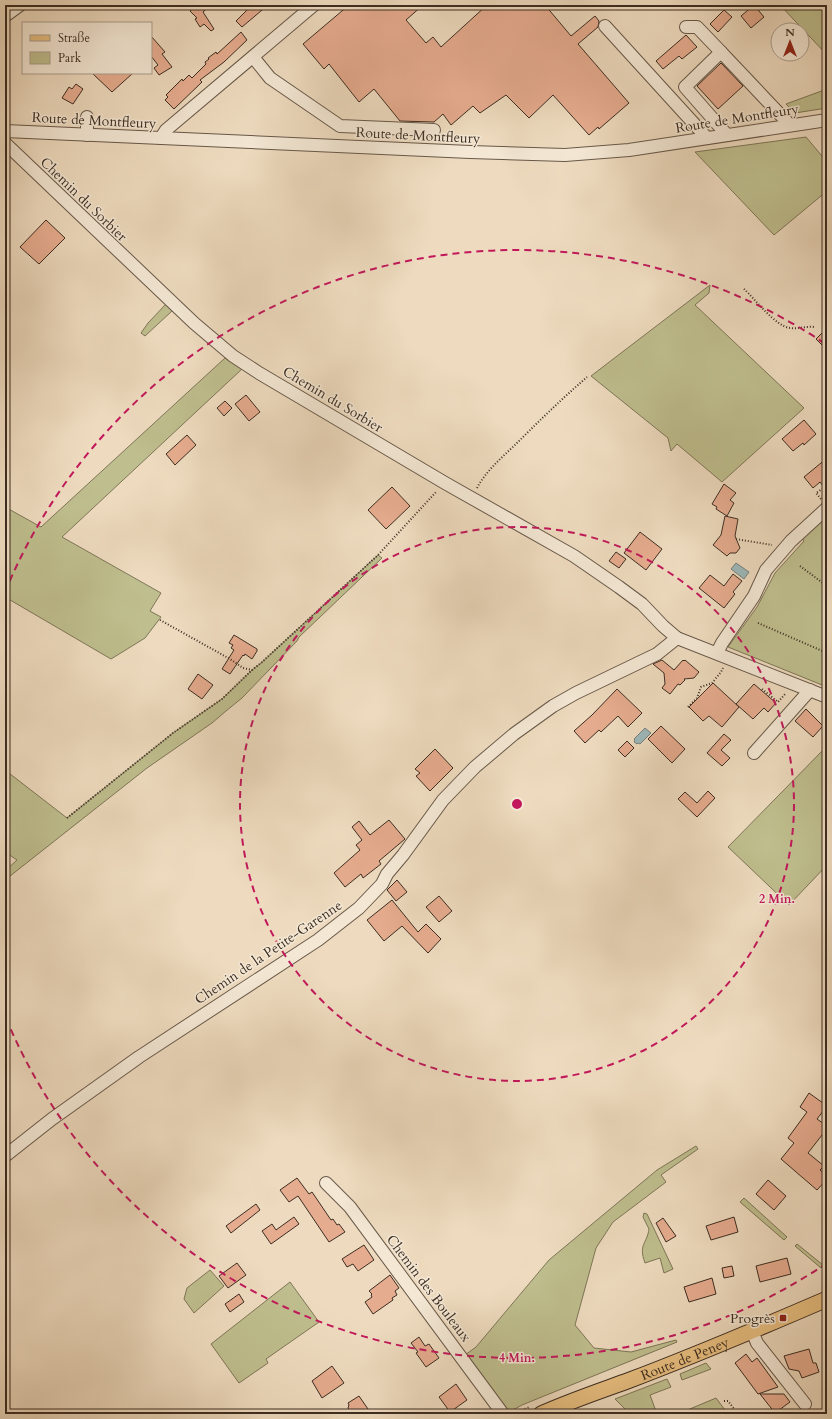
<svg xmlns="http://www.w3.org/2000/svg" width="832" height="1419" font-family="Cardo,serif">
  <rect width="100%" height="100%" fill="#eedbbf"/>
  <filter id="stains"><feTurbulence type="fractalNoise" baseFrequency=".005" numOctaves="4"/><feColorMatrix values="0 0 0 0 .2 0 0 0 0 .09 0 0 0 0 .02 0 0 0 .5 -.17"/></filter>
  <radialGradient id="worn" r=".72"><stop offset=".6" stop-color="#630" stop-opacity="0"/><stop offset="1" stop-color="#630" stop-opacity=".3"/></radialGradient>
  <!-- green -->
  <g fill="#bfbe8e" stroke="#7e7658">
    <polygon points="780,5 827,5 827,55"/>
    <polygon points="827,89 827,108 795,113 786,104"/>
    <polygon points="806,137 827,162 827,191 774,235 695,152"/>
    <polygon points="710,285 709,293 695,305 804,408 722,482 677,444 671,451 668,438 591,376"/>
    <polygon points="166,304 172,311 145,336 141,333 148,323"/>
    <polygon points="225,358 242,369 62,537 161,593 150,611 161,617 145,638 111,659 5,597 5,507 41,527"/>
    <polygon points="827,514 827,687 728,647 757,607 775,573 804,541 801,537"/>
    <polygon points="378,555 382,558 299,637 297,641 242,698 226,711 212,723 147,768 5,880 5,871 17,860 5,852 5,770 67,818 173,733 222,699 252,670 261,663"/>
    <polygon points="827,746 827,865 789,905 728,847"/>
    <polygon points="696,1146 698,1149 661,1175 666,1182 613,1222 596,1248 575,1325 594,1348 631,1352 676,1340 677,1342 522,1405 509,1412 465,1355 476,1347 549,1260 657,1170"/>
    <polygon points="744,1198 787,1237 784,1240 740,1202"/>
    <path d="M644,1213L647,1214L673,1269L664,1273L660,1258L645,1263C638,1244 647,1244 649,1229L643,1217Z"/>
    <polygon points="797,1244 823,1265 821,1268 795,1246"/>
    <polygon points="210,1270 224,1286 194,1313 184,1299 187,1288"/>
    <polygon points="290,1282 319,1322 266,1359 268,1363 239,1383 211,1344"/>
    <polygon points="706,1363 711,1369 682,1380 680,1374"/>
    <polygon points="667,1379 671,1387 650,1395 657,1414 630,1414 615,1399"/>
    <polygon points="716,1398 728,1414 678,1414"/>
  </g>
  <!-- water -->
  <g fill="#9db9bb" stroke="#76817e">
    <polygon points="736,563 749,572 744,579 731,569"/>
    <polygon points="645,728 651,733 640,744 638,743 637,744 634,742 635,740 634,739"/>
  </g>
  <!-- building -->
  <g fill="#e6ac8f" stroke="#3c2d22">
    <polygon points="196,5 211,5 203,12 214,29 211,31 204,24 200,27 195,19 197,18 190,11"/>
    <polygon points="252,5 268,5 242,27 236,21"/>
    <polygon points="349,5 423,5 406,20 426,43 433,37 441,47 487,5 545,5 571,36 595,16 599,21 598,27 578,44 629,103 599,129 598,127 589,135 553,95 529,118 506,95 480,113 473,106 451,125 443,114 434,122 400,121 374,89 359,102 329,64 324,69 303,44"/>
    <polygon points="754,5 764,17 751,28 741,16"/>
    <polygon points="724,10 732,17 718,32 710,24"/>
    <polygon points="241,32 247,40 224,62 200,80 202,82 174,109 165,100 168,97 166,95 182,79 183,81 189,75 192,78 206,64 205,62 209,59 208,58 216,52 217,54"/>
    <polygon points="686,35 697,47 682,59 679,56 663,69 656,61"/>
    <polygon points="151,36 165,52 162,54 172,67 159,75 154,68 158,65 151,56"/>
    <polygon points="721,63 743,86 718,109 697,86"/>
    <polygon points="92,73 133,73 112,92"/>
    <polygon points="76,84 83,89 73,104 62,98 69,87 72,89"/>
    <polygon points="46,220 65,238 39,264 20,247"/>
    <polygon points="827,328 827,350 816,339"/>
    <polygon points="246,395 260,412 249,421 235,404"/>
    <polygon points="225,401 232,408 224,416 217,408"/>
    <polygon points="804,420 816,434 804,445 803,443 793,451 782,439"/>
    <polygon points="187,435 196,445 175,465 166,454"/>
    <polygon points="827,458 827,491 820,482 813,488 804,477"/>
    <polygon points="724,484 736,493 730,500 734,503 727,516 716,509 717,507 712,504"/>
    <polygon points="392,487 410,506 386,529 368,510"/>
    <polygon points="725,516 738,519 735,536 740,548 736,553 730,553 727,556 713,545 721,535"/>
    <polygon points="640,532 662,549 646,570 624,553"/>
    <polygon points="616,552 626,559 619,568 609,561"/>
    <polygon points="733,574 742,581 733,592 735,594 724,608 699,588 710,575 724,586"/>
    <polygon points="234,635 257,649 257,651 252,659 245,654 244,656 243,655 230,674 222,669 234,650 231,648 233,645 229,643"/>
    <polygon points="662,660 674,670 683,660 684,661 685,660 699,672 694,678 684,679 685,680 680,685 678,684 670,694 662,688 665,684 664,673 653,664"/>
    <polygon points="198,674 213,685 202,699 188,689"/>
    <polygon points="713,683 739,707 722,727 709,716 703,721 689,707"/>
    <polygon points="754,684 776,703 768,712 764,708 753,719 736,704"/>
    <polygon points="617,689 642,713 628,727 618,716 601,732 599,730 585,743 574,731 592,715"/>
    <polygon points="806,709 823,726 813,737 795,721"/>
    <polygon points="661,726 685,749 672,763 648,739"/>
    <polygon points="724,734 731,740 721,750 730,758 722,766 707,753"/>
    <polygon points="627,741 634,748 625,757 618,750"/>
    <polygon points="435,749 453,768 430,791 416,776 420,773 415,769"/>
    <polygon points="708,791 715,798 697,817 678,799 685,792 697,803"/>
    <polygon points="389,820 405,839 379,861 381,864 363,878 361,874 345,887 334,873 360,850 356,845 362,840 352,827 359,821 370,835"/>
    <polygon points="397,880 407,892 396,901 387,890"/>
    <polygon points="439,896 452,911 439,922 426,907"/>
    <polygon points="392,900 418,932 426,924 441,939 428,953 402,926 384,941 367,920"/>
    <polygon points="809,1093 827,1106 817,1119 827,1126 827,1139 822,1135 808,1153 824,1166 820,1170 827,1176 827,1179 817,1190 781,1159 794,1143 788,1138 807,1112 800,1107"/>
    <polygon points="297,1178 309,1194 312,1192 331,1220 333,1219 337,1225 339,1224 345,1232 329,1242 298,1196 289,1202 280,1190"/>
    <polygon points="768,1180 786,1196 774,1210 756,1194"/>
    <polygon points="256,1204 260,1210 231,1233 226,1226"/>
    <polygon points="294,1217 299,1224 271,1244 262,1231 272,1224 276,1230"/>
    <polygon points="734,1217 738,1232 711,1240 706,1226"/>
    <polygon points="663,1218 676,1236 666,1242 656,1223"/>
    <polygon points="364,1245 374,1260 358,1271 353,1264 347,1267 342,1259"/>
    <polygon points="787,1258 791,1274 760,1282 756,1266"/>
    <polygon points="237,1263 246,1275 228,1288 219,1276"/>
    <polygon points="732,1266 734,1276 724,1278 722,1268"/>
    <polygon points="390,1275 399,1288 395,1291 397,1295 392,1298 393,1300 373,1314 365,1302 372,1297 371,1295 372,1294 369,1291"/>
    <polygon points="712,1278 716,1294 689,1302 684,1287"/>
    <polygon points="239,1294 244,1302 230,1312 225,1304"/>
    <polygon points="419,1337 425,1346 429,1344 439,1358 426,1367 416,1353 418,1352 411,1343"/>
    <polygon points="809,1349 813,1363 816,1363 819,1372 802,1378 799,1371 789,1369 784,1356"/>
    <polygon points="746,1354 752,1362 757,1358 778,1387 758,1394 735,1363"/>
    <polygon points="332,1366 344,1383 322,1398 312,1381"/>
    <polygon points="456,1384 467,1400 450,1412 439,1397"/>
    <polygon points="760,1394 784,1394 790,1402 775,1413"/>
    <polygon points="359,1396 368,1409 361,1414 352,1414 348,1408 349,1405 348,1403"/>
  </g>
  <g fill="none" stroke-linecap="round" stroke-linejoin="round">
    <!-- minor casing -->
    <g stroke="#685849" stroke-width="14">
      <g id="minor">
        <polyline points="5,16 20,5"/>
        <polyline points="605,26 707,138"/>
        <polyline points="686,27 697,27 721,52"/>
        <polyline points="253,57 270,78 340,126 434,130"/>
        <polyline points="5,131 470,152 565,155 629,150 827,120"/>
        <polyline points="87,135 87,117"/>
        <polyline points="727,135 685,87 721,52 790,125"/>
        <polyline points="161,138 166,130 314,5"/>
        <polyline points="5,143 194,323 233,356 259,373 445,483 574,556 619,587 642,604 663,626 677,638 827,697"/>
        <polyline points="717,653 722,643 754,596 766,570 791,541 827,508"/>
        <polyline points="754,753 810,690"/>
        <polyline points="5,1156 52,1119 139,1057 318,940 359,908 382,884 387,874 403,855 443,800 475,767 514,734 553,706 576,693 657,654 677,638"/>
        <polyline points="326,1183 350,1207 503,1414"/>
        <polyline points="752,1331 757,1343 805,1404"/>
      </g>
    </g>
    <!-- major casing -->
    <g stroke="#3c2d22" stroke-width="17">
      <g id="major">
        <path id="s1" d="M541,1414C570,1401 600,1391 630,1380C696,1355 762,1327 827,1299"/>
      </g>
    </g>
    <!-- path -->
    <g stroke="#3c2d22" stroke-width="2" stroke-dasharray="1 2" stroke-linecap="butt">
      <path d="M744,289C755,299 775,326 790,328C798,329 806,326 815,327"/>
      <path d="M477,488C487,469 505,455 520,440C542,418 564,397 587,377"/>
      <polyline points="821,499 816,493 827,486"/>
      <polyline points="736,539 772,545"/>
      <polyline points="800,566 827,586"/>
      <polyline points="160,620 230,659 243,668 252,670 261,663 378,555 436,492"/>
      <polyline points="758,623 827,653"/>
      <polyline points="762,689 778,702 786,693"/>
      <polyline points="688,707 697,698 701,687 712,683 721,672 723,668"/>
      <polyline points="67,818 173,733 222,699 252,670"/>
      <polyline points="724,1401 728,1401 738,1414"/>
      <polyline points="522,1410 530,1407"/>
    </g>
    <!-- minor -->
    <use href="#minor" stroke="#f4e8d5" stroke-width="12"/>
    <!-- major -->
    <use href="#major" stroke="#e7be80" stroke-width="15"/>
  </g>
  <!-- distance rings -->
  <g fill="none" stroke="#c2185b" stroke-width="2" stroke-dasharray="7 5">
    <circle cx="517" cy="804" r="277"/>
    <path d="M827 1263A554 554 0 0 1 5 1016M5 592A554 554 0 0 1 827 345"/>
  </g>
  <!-- markers -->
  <rect fill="#8f2418" stroke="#f4e8d5" stroke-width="1.5" x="779" y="1314" width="8" height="8" rx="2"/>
  <g text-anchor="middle" stroke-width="3" stroke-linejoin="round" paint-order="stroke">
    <!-- street labels -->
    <g font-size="14" fill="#3c2d22" stroke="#f4e8d5">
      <text transform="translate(737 118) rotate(-9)" y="5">Route de Montfleury</text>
      <text transform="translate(94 120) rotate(3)" y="5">Route de Montfleury</text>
      <text transform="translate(418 135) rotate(3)" y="5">Route de Montfleury</text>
      <text transform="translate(84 199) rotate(44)" y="5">Chemin du Sorbier</text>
      <text transform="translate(333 399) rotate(31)" y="5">Chemin du Sorbier</text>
      <text transform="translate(268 952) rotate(-34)" y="5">Chemin de la Petite-Garenne</text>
      <text transform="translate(429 1288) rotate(53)" y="5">Chemin des Bouleaux</text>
      <text dy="5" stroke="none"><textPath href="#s1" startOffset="154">Route de Peney</textPath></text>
    </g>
    <!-- poi labels -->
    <g font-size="14" fill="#3c2d22" stroke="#f4e8d5" text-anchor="end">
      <text x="775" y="1323">Progrès</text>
    </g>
  </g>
  <circle cx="517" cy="804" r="6" fill="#c2185b" stroke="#f4e8d5" stroke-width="2"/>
  <g font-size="12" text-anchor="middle" font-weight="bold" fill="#c2185b" stroke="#f4e8d5" stroke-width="3" stroke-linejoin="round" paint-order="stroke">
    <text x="777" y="903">2 Min.</text>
    <text x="517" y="1362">4 Min.</text>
  </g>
  <!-- margin -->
  <rect width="832" height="1419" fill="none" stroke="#eedbbf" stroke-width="20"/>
  <rect x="6" y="6" width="820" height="1407" fill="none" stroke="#3c2d22" stroke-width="2"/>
  <rect x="10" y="10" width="812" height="1399" fill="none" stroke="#3c2d22"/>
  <!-- legend -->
  <rect x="22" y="22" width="130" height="52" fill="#f4e8d5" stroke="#aa9d8d"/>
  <rect x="30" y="35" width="20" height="6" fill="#e7be80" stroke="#aa9d8d"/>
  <text x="58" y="42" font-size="12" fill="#3c2d22">Straße</text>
  <rect x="30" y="52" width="20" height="12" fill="#bfbe8e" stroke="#aa9d8d"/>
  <text x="58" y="62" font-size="12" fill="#3c2d22">Park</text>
  <!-- north arrow -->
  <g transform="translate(790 42)"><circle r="19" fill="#f4e8d5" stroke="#aa9d8d"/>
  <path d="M0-3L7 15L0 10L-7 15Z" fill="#8f2418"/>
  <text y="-6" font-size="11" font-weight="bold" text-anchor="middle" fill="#3c2d22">N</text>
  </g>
  <rect width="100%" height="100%" filter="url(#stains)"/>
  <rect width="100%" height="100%" fill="url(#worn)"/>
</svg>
